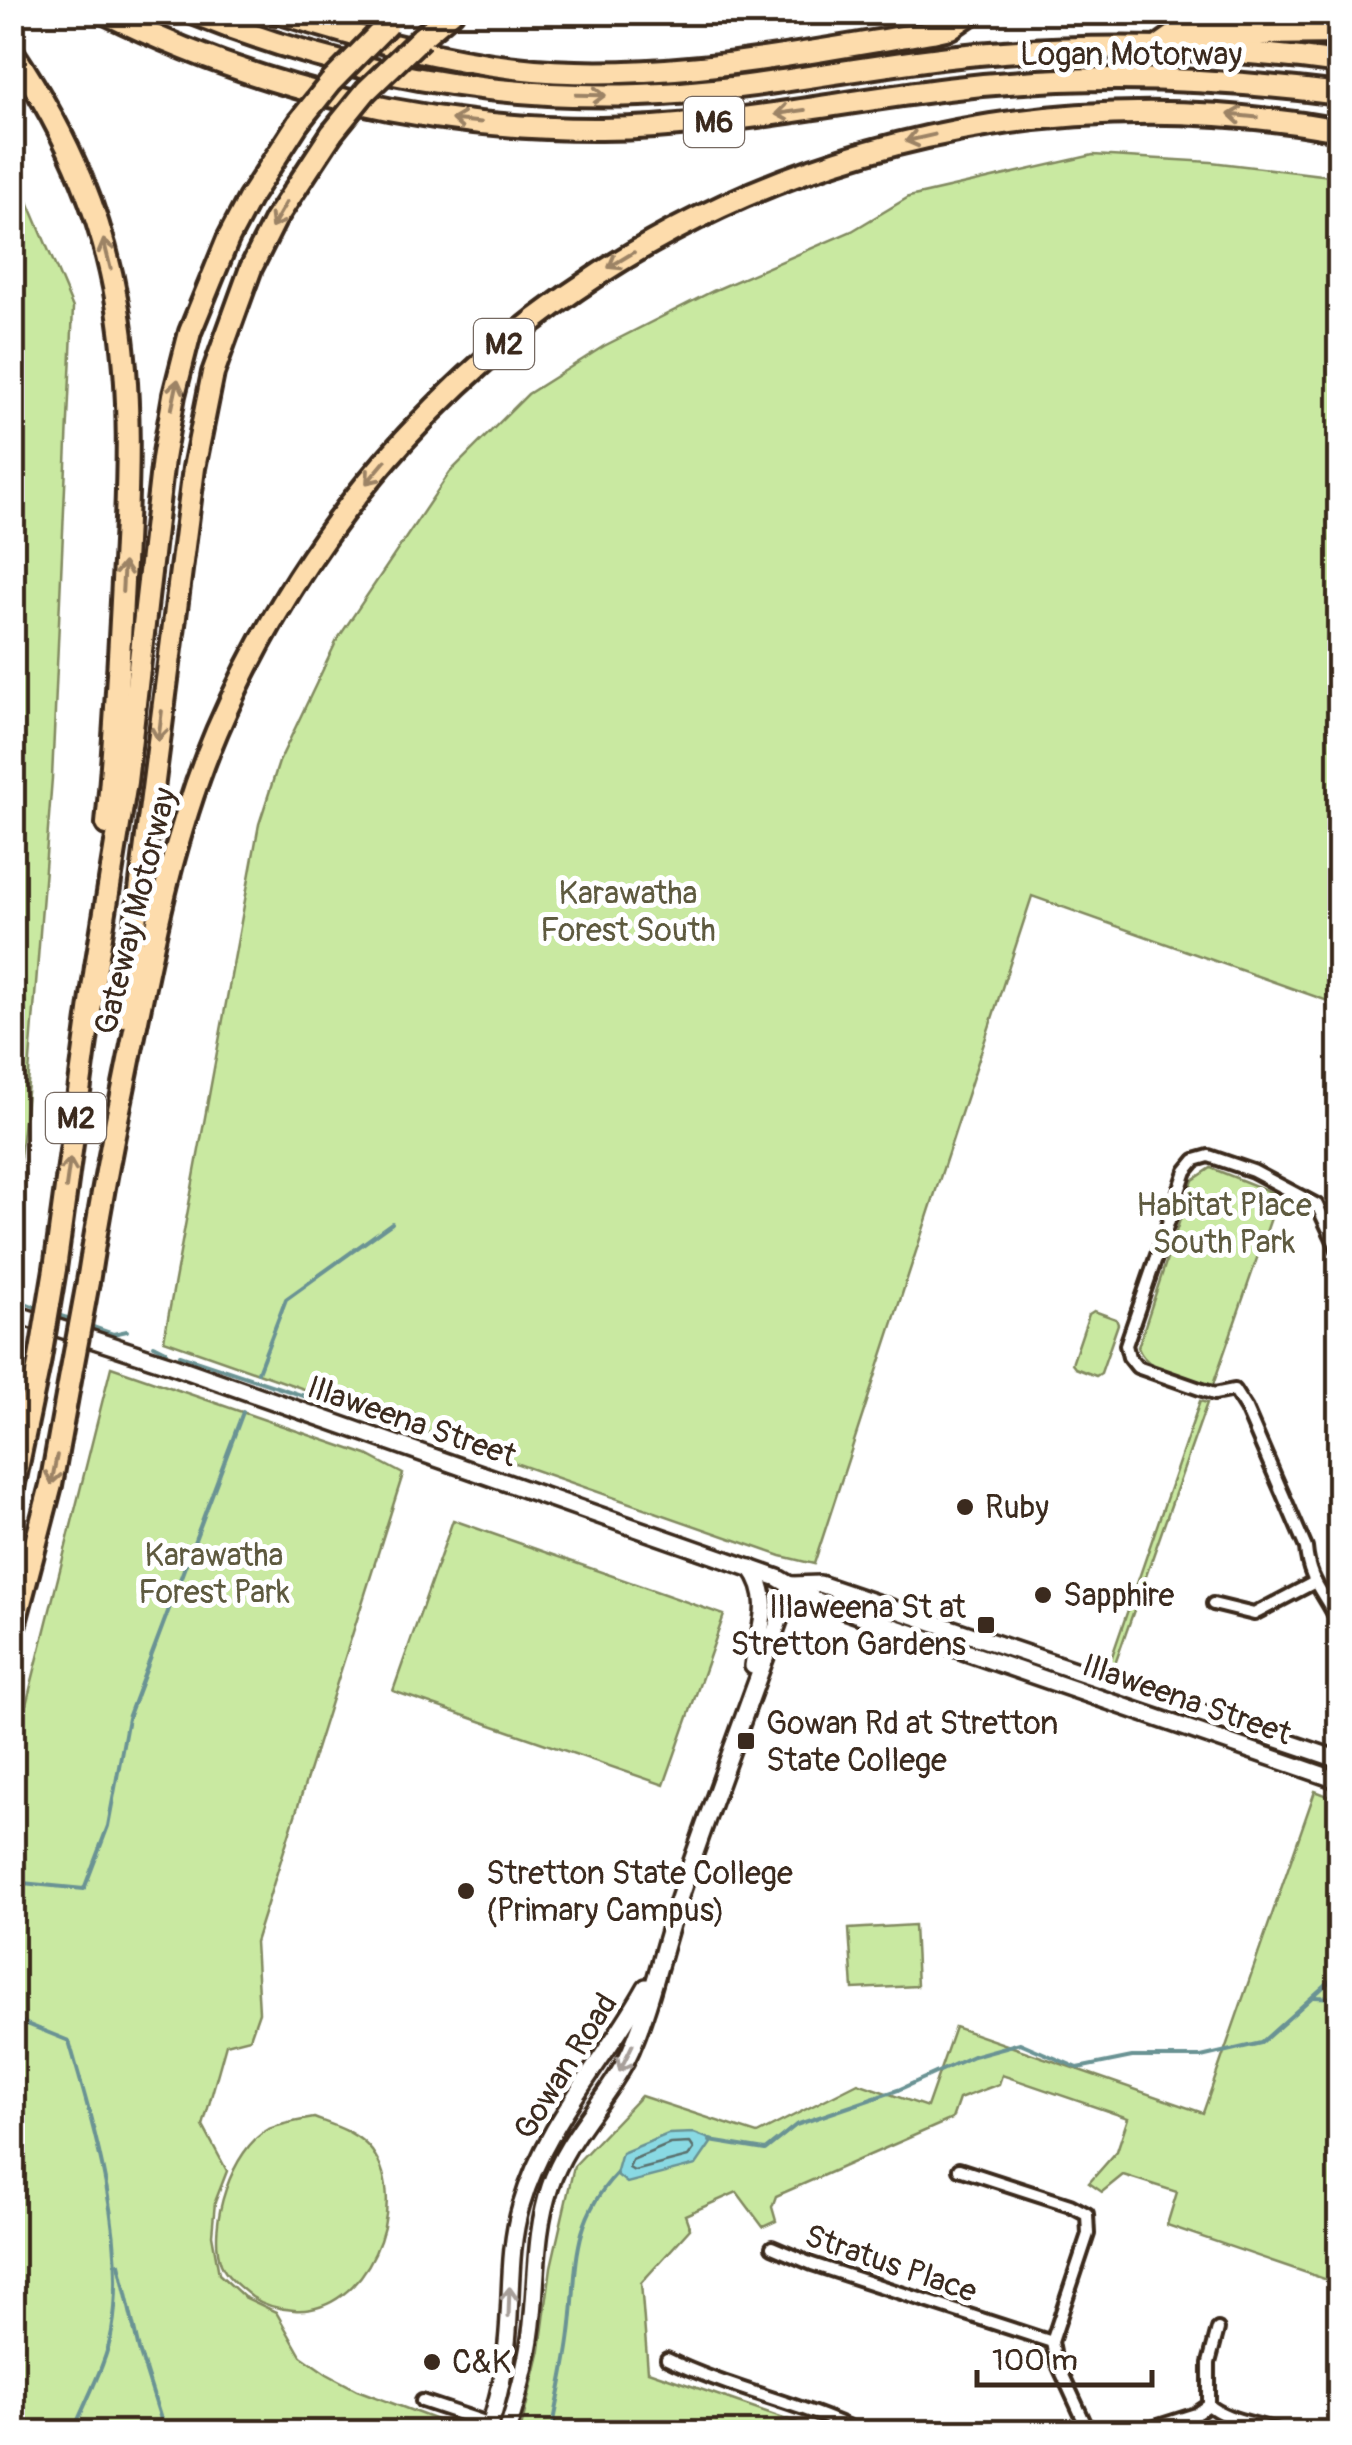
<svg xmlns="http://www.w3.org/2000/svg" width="1352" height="2445" font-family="Pangolin,sans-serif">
  <rect width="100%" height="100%" fill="#fff"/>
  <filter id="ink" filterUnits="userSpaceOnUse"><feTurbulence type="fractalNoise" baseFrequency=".01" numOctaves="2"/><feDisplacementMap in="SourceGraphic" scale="20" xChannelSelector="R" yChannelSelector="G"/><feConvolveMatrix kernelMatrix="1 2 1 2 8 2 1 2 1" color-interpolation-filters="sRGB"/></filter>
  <g filter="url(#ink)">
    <!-- green -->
    <g fill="#c9e9a1" stroke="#828a60" stroke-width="2.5">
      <polygon points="1093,155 1211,162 1339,177 1339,1005 1032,896 814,1564 781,1556 164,1340 259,824 279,762 337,640 450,472 528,394 604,346 713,291 852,231 909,197"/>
      <polygon points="13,166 73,308 52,778 29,1074 13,1222"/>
      <path d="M1211,1168L1279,1195L1213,1385C1189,1377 1146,1373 1138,1347L1193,1180Z"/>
      <polygon points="1094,1311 1116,1319 1118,1324 1101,1373 1096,1376 1075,1368 1072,1364 1089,1314"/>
      <polygon points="111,1367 367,1455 403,1474 255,1942 259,2012 250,2038 226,2044 203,2126 227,2171 215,2202 212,2235 219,2274 244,2297 276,2312 301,2356 327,2374 357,2390 469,2432 13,2432 13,1748 19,1733"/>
      <polygon points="1200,1401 1207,1403 1115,1664 1110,1662"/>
      <polygon points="453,1520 724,1615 664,1785 393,1691"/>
      <polygon points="1315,1791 1339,1800 1339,2284 1167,2225 1177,2192 1123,2175 1102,2192 1089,2183 1117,2151 1128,2118 1002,2075 999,2084 959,2099 952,2119 776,2196 772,2207 776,2221 763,2227 737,2192 685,2215 690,2229 641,2283 648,2371 810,2427 808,2432 520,2432 540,2350 551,2267 574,2166 641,2096 757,2134 858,2083 927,2107 955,2027 1203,2113"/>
      <polygon points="914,1925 917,1986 853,1989 849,1929"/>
      <path d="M314,2118C335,2126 358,2132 372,2151C412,2206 366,2315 294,2310C278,2309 265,2306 252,2297C241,2288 226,2277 221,2264C207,2226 232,2148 269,2129C283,2123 299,2121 314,2118Z"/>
    </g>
    <!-- water -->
    <polygon fill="#89d9e3" stroke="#6a9394" stroke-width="2.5" points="694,2133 713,2140 696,2165 627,2183 616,2174 622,2153 668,2134"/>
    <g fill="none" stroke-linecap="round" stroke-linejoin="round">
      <!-- shore -->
      <polygon stroke="#5a706d" stroke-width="2.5" points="690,2143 694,2149 688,2157 634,2171 629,2168 632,2160 670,2144"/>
      <!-- stream -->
      <g stroke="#6a9394" stroke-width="4">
        <polyline points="12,1298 41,1309"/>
        <polyline points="54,1314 74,1320"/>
        <polyline points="87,1325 113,1334 127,1331"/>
        <polyline points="154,1345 166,1351"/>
        <polyline points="180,1355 304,1396"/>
        <polyline points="258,1372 286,1299 392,1223"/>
        <polyline points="12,1882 84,1889 108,1826 128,1718 243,1412"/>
        <polyline points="1314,1997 1340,1998"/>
        <path d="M12,2018L69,2041C94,2127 128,2241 112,2331C107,2362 85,2402 73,2432"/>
        <polyline points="710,2141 765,2150 796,2125 898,2090 973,2056 1020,2043 1078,2068 1132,2057 1201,2057 1261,2043 1340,1972"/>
        <polyline points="119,2264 139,2350 165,2432"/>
        <path d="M552,2432C558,2399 566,2367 570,2333C578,2270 569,2224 616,2174"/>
      </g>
      <!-- street casing -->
      <g stroke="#3b2a1e" stroke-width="18">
        <g id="street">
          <path d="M1340,1254L1317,1205L1253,1171L1209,1156L1195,1160L1186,1171L1126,1345L1129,1357L1137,1367L1214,1394L1234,1390L1246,1409L1306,1548C1309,1585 1327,1594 1340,1627"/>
          <polyline points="1213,1604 1254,1614 1313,1583"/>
          <polyline points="959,2169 1070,2205 1087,2214 1088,2234 1052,2342 1055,2358 1089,2432"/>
          <polyline points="772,2247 812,2264 1052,2342"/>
          <path d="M667,2359C729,2389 798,2402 860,2432"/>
          <polyline points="422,2401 491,2424"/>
          <polyline points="1209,2405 1209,2363 1218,2329"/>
          <path d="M1139,2432L1196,2414L1209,2405C1225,2420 1259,2423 1281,2432"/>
        </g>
      </g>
      <!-- secondary casing -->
      <g stroke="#3b2a1e" stroke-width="22">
        <g id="secondary">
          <polyline points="12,1313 168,1364 778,1578 815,1600 1340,1781"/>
          <path d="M751,1568C775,1600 758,1632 753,1666"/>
          <polyline points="792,1585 820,1584 1340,1760"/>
          <path d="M488,2432C497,2403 505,2374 507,2343C512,2297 508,2250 521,2206C545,2123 605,2061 646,1987"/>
          <path d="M507,2432C519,2394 530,2354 533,2314C537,2272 536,2228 550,2187C567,2135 609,2099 631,2050C652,2002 662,1949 679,1899C715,1793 754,1690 792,1585"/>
        </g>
      </g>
      <!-- highway casing -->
      <g stroke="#3b2a1e" stroke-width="28">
        <g id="highway">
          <path d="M103,12C258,89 428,130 601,129C718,128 831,103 947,89C1078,73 1209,77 1340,94"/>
          <path d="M190,12C333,70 485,100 640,95C754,92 864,64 978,54C1098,43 1219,46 1340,63"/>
          <path d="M277,12C355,37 433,58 515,68C654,84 795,54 932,32L950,28L973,12"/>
          <polyline points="421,38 452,12"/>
          <polyline points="1158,47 1175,35 1340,33"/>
          <path d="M12,51C133,232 135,371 123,581C119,662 115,743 107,824"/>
          <polyline points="124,1016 194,468 213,373 251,268 275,220 332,133"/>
          <polyline points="55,1269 96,967 126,782 163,459 174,395 190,332 228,239 249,199 298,123"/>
          <path d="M88,1282C98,1217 110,1153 123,1090C148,968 168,846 217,731C409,286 863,44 1340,130"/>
          <polyline points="12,1493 39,1364"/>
          <polyline points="12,1634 51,1485 71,1374"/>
        </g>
      </g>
      <!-- street -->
      <use href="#street" stroke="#fff" stroke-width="10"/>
      <!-- secondary -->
      <use href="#secondary" stroke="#fff" stroke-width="15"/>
      <!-- highway -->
      <use href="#highway" stroke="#fddcac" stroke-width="20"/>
      <!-- highway-bridge casing -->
      <g stroke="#3b2a1e" stroke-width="28" stroke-linecap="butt">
        <g id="highway-bridge">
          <polyline points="298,123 330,83 387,25"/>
          <polyline points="332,133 366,91 421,38"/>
          <polyline points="39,1364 55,1269"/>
          <polyline points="71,1374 88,1282"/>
        </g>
      </g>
      <!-- highway-bridge -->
      <use href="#highway-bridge" stroke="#fddcac" stroke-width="20"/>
    </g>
    <!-- one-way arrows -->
    <defs><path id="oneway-shaft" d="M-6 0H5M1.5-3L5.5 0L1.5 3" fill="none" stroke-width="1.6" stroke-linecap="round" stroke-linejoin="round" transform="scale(2.5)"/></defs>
    <g stroke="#9c8365">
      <use href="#oneway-shaft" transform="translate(591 95) rotate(1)"/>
      <use href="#oneway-shaft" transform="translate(790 112) rotate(172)"/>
      <use href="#oneway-shaft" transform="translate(1243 116) rotate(-174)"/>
      <use href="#oneway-shaft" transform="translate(466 121) rotate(-174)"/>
      <use href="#oneway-shaft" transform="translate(920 138) rotate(167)"/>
      <use href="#oneway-shaft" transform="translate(279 215) rotate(120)"/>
      <use href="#oneway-shaft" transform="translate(107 254) rotate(-104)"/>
      <use href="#oneway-shaft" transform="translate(621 260) rotate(149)"/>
      <use href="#oneway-shaft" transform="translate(175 394) rotate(-78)"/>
      <use href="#oneway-shaft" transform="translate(376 472) rotate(130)"/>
      <use href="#oneway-shaft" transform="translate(123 577) rotate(-87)"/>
      <use href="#oneway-shaft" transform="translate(160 726) rotate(97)"/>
      <use href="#oneway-shaft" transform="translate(68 1173) rotate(-82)"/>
      <use href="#oneway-shaft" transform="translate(54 1470) rotate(101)"/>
    </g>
    <g stroke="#a79f9a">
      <use href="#oneway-shaft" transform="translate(626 2058) rotate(116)"/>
      <use href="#oneway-shaft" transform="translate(509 2302) rotate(-88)"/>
    </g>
  </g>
  <!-- markers -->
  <g fill="#3b2a1e" stroke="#fff" stroke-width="4">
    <circle cx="965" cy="1507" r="10"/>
    <circle cx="1043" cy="1595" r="10"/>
    <rect x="976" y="1615" width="20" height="20" rx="5"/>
    <rect x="736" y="1731" width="20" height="20" rx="5"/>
    <circle cx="466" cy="1891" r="10"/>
    <circle cx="432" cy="2362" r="10"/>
  </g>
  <g text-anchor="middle" stroke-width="10" stroke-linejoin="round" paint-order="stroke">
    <!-- shield labels -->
    <g fill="#fff" stroke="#766a62" stroke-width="2.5">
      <rect x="684" y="97" width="60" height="50" rx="8"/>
      <rect x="474" y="319" width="60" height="50" rx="8"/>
      <rect x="46" y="1093" width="60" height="50" rx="8"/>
    </g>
    <g font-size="30" font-weight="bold" fill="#3b2a1e">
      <text x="714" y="132">M6</text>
      <text x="504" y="354">M2</text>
      <text x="76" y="1128">M2</text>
    </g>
    <!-- street labels -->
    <g font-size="32" fill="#3b2a1e" stroke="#fff">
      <text x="1131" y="65">Logan Motorway</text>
      <text transform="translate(135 911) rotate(-76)" y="11">Gateway Motorway</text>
      <text transform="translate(412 1421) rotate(19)" y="11">Illaweena Street</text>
      <text transform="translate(1187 1699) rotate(19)" y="11">Illaweena Street</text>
      <text transform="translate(565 2066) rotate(-58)" y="11">Gowan Road</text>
      <text transform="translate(891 2263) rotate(19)" y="11">Stratus Place</text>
    </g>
    <!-- park labels -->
    <g font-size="32" fill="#5e5a3f" stroke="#fff">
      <text x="628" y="904">Karawatha<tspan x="628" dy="37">Forest South</tspan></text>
      <text x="1224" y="1216">Habitat Place<tspan x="1224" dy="37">South Park</tspan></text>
      <text x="214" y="1566">Karawatha<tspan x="214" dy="37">Forest Park</tspan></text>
    </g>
    <!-- poi labels -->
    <g font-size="32" fill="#3b2a1e" stroke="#fff" text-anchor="start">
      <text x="985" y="1518">Ruby</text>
      <text x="1063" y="1606">Sapphire</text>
      <text x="966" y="1618" text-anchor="end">Illaweena St at<tspan x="966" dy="37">Stretton Gardens</tspan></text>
      <text x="766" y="1734">Gowan Rd at Stretton<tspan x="766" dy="37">State College</tspan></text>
      <text x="486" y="1884">Stretton State College<tspan x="486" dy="37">(Primary Campus)</tspan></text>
      <text x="452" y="2373">C&amp;K</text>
    </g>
  </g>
  <!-- margin -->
  <rect width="1352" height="2445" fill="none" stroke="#fff" stroke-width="50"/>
  <rect x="25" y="25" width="1302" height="2395" fill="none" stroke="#3b2a1e" stroke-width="4" filter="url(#ink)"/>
  <!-- scale -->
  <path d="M977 2370v15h175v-15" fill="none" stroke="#3b2a1e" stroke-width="5"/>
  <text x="992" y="2370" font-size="30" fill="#3b2a1e" stroke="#ffffff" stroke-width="8" paint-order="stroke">100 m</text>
</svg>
